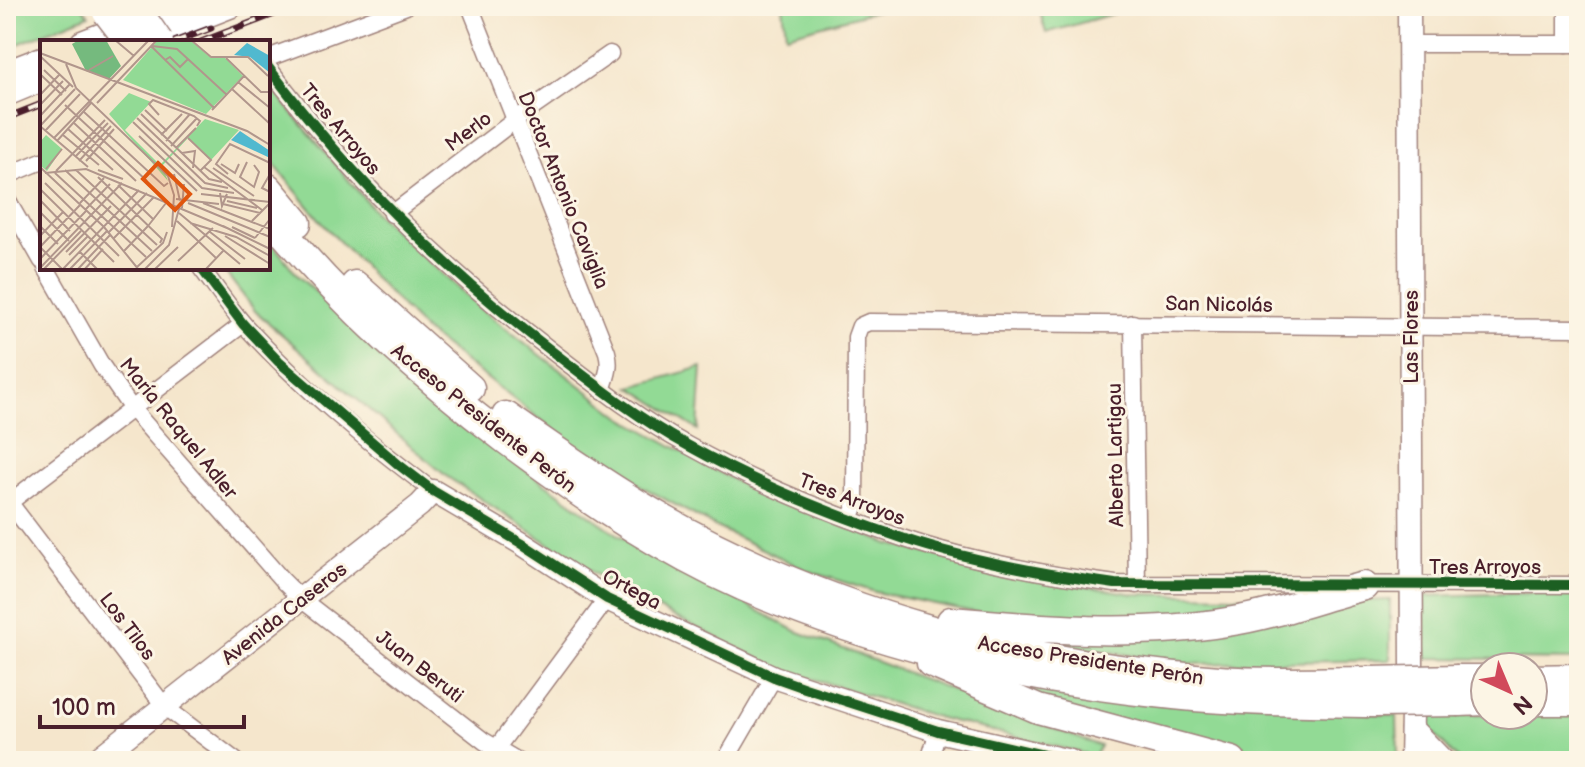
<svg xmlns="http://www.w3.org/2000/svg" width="1585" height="767" font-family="'Balsamiq Sans',sans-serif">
  <rect width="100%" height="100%" fill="#fcf5e5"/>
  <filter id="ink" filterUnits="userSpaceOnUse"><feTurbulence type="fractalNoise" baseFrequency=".0125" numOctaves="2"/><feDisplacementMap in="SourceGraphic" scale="16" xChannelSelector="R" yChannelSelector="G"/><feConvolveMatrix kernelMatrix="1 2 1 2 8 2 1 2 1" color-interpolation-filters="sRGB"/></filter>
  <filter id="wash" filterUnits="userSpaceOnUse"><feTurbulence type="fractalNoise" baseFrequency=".006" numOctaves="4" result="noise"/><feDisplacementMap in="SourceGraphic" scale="32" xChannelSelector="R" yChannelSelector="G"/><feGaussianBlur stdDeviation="1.8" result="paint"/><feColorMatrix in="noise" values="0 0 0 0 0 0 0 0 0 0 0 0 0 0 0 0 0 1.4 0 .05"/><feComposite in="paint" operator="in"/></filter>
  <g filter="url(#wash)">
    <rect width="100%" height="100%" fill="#f5e6cc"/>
    <!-- green -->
    <g fill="#92da95" stroke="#6e7c60" stroke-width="2">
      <polygon points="6,6 82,6 89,15 6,49"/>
      <polygon points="783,6 893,6 786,35"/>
      <polygon points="1038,6 1140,6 1046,33"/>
      <polygon points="268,84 378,215 482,310 621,417 742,485 889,544 1035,578 1134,594 1284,597 1255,607 1142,623 974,612 875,592 806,570 716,527 593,460 424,330 324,225 268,157"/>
      <polygon points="268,238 298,276 474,434 620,536 796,631 1100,746 1094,756 940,718 775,667 615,587 446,476 256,312 222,268 268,268"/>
      <polygon points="702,367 698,430 631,387"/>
      <polygon points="1579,592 1579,660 1426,658 1423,596"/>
      <polygon points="1390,600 1390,660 1186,664 1009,636 1356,601"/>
      <polygon points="991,678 1397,716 1398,761 1255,761 1089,716"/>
      <polygon points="1579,712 1579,761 1459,761 1429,728 1428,715 1533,715"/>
    </g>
  </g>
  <g filter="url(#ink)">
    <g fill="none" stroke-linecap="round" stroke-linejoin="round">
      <!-- street casing -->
      <g stroke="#a0827c" stroke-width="19">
        <g id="street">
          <path d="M470,6L607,352C611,366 607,376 602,390"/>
          <polyline points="1409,44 1579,44"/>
          <polyline points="1567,44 1567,6"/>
          <polyline points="268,58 406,6"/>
          <path d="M268,67C353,180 441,266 553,352C596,385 639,419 687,445C755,483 828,513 902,538C970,561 1044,574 1115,584L1579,585"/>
          <polyline points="6,176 42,161"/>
          <polyline points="6,198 42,261"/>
          <polyline points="392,214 515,120 610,54"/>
          <polyline points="46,268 102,366 132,409 283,581 301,599 484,741 518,761"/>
          <path d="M201,268C216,288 230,309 246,327C302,388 367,441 433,491"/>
          <polyline points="1133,323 1137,585"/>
          <polyline points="6,498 165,707 236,761"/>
          <polyline points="6,505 243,324"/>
          <polyline points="850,519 855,507 856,337 860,326 869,322 1579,328"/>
          <polyline points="487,761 607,599"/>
          <polyline points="725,761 774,677"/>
          <polyline points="929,761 938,731"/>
        </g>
      </g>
      <!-- secondary casing -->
      <g stroke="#a0827c" stroke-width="25">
        <g id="secondary">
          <polyline points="1409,6 1412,668"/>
          <polyline points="82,42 175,6"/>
          <polyline points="140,42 232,6"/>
          <polyline points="6,72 42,58"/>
          <polyline points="6,95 42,80"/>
          <polyline points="1412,729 1443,761"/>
          <polyline points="95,761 420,505 433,491 521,543 607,599 774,677 938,731 1070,761"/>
          <polyline points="1411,761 1412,713"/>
        </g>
      </g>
      <!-- highway casing -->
      <g stroke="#a0827c" stroke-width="31">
        <g id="highway">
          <polyline points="268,188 297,223"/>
          <path d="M268,214C337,300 417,372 505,439C571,488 638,535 712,572C849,639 1022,681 1174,695C1241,702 1308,702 1375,703"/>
          <polyline points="355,285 470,388"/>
          <path d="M506,416C557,452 609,488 663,519C833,615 1026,665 1219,680C1269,684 1321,681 1371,681"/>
          <path d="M951,621C1042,629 1137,637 1227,622C1274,615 1319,598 1364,586"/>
          <polyline points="931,663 1038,709 1232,761"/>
          <polyline points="1458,679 1485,679"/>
          <polyline points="1533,679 1579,678"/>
          <polyline points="1533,701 1579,701"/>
          <polyline points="1459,702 1485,701"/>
        </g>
      </g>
      <!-- street -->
      <use href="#street" stroke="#fff" stroke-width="16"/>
      <!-- secondary -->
      <use href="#secondary" stroke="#fff" stroke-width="22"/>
      <!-- highway -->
      <use href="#highway" stroke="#fff" stroke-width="28"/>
      <!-- rail casing -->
      <g stroke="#4a1f2b" stroke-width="7">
        <g id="rail">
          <polyline points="174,42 211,28"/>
          <polyline points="201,42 295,6"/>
          <polyline points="6,118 42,104"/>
        </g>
      </g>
      <!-- rail -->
      <use href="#rail" stroke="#fcf5e5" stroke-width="4" stroke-dasharray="12" stroke-linecap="butt"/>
      <!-- highway-bridge casing -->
      <g stroke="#a0827c" stroke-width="31" stroke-linecap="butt">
        <g id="highway-bridge">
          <polyline points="134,6 159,42"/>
          <polyline points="107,12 130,42"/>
          <polyline points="1371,681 1458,679"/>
          <polyline points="1375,703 1459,702"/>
        </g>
      </g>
      <!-- highway-bridge -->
      <use href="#highway-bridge" stroke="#fff" stroke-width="28"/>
      <!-- cycleway casing -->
      <g stroke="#fcf5e5" stroke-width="15">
        <g id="cycleway">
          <path d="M268,67C353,180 441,266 553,352C596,385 639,419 687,445C755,483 828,513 902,538C970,561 1044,574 1115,584L1579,585"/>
          <polyline points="201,268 243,324 279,362 399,465 433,491 521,543 607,599 774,677 805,688 938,731 1070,761"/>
        </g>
      </g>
      <!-- cycleway -->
      <use href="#cycleway" stroke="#1b5e20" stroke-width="10"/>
    </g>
  </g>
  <g text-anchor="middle" stroke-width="6" stroke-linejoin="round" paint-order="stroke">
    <!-- street labels -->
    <g font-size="20" fill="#4a1f2b" stroke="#fcf5e5">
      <text transform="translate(341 129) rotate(50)" y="7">Tres Arroyos</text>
      <text transform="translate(468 131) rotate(-37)" y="7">Merlo</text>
      <text transform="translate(564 190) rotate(68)" y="7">Doctor Antonio Caviglia</text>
      <text transform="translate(1219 304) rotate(1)" y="7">San Nicolás</text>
      <text transform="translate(1411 337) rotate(-90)" y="7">Las Flores</text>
      <text transform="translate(484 418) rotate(38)" y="7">Acceso Presidente Perón</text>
      <text transform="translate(179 428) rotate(51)" y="7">María Raquel Adler</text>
      <text transform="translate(1115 455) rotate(-91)" y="7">Alberto Lartigau</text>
      <text transform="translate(852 499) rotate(21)" y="7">Tres Arroyos</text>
      <text x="1485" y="574">Tres Arroyos</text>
      <text transform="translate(632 589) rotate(28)" y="7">Ortega</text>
      <text transform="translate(284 613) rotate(-38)" y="7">Avenida Caseros</text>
      <text transform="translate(128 626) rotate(53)" y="7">Los Tilos</text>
      <text transform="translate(1091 660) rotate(9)" y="7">Acceso Presidente Perón</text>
      <text transform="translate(420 666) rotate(38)" y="7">Juan Beruti</text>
    </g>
  </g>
  <!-- overview -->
  <g transform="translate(40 40)">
    <rect width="230" height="230" fill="#f5e6cc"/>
    <path d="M118,0H150L171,18H185L203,36L166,74L83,40ZM89,53L111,62L85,90L120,125L165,79L199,90L171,120L148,98L122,126L128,141L69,74ZM6,95L22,109L7,131L0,125V102Z" fill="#92da95"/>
    <path d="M39,0H66L81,26L69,39L46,31L32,4Z" fill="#75ba7e"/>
    <path d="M207,3L230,16V33L210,17L194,15ZM200,91L230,111V118L191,100Z" fill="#51b9cf"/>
    <path fill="none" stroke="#b1968c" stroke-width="2" d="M75,0L94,16M151,0L171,17H208L228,36M111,6L174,68M112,6L137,9L187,55M0,13L207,91L230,105M0,16L33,47M186,18L221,52H230M125,20L130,17L140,27L148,19M26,24L36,48L128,136L134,155L132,187M4,30L26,51M49,30L73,16M0,34L22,55M198,42L230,68M192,49L230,84M0,55L20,34M57,63L117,0M0,65L23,41M25,65L107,141M105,70L127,91M172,70L204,36M44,72L124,146L128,143M101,74L169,139L182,142M119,75L109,64L113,60L154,76L160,81L157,86M0,76L30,44M97,78L165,143L188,148M93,82L162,148L194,153M34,83L96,141M0,86L48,127M0,86L35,49M28,89L73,130M5,91L40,54M23,95L59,125M121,95L142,74M99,96L157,151M14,98L109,0M148,98L171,120L160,131M17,101L51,63M126,101L150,74M131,106L157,78M136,108L156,88M142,113L155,111L153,128M35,117L68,83M39,121L71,86M46,121L74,89M207,122L200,137L214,147L219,132L214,125M181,124L195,133L199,124M0,127L64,187L99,230M164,127L222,170M173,128L214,156M6,129L22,109M25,130L112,211M36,130L117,205M58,130L83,139M16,131L65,80M5,133L46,129L187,188M15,133L106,217M134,134L140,161M188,134L176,124L190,104L230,123M230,134L222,148L230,152M58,137L122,199L120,203M5,143L79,216M78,145L114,180M0,149L74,222M180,153L182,166L187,154M161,154L230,162M136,159L179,164M0,160L30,191M187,161L217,168M40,163L64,138M148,163L230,197M163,163L230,189M183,164L220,173M142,168L144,144M46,169L70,144M0,172L29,201M139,173L200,224M137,181L176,218M212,181L230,163M150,183L196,197L230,216M0,186L18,204M108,186L126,163M183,186L230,209M192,187L215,198M69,192L107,153M170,192L205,219M0,196L23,172M185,196L230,224M215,198L230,179M73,199L113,158M0,207L40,165M0,207L23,230M39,211L58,230M84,211L108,186M26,212L71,166M29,215L48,196M0,219L46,171M138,221L173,188M97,227L123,203L127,192M0,228L82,143M3,230L41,191M22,230L99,150M29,230L67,191M37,230L71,194M44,230L63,209M104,230L129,205L139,169M114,230L138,207M165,230L184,210"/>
    <path fill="#e0560e" fill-opacity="0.15" stroke="#e0560e" stroke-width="4" d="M118,123L150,154L135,170L103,139Z"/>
    <rect width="230" height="230" fill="none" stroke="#4a1f2b" stroke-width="4"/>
  </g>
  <!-- margin -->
  <rect width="1585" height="767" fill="none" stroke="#fcf5e5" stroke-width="32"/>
  <!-- north arrow -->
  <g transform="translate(1509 691) rotate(136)"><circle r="38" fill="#fcf5e5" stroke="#b59f9b" stroke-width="2"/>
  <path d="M0-6L14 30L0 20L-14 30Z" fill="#d1495b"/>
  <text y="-12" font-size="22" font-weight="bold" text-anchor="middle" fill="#4a1f2b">N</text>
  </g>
  <!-- scale -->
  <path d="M40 715v12h204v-12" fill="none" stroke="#4a1f2b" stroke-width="4"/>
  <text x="52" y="715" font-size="24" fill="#4a1f2b" stroke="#fcf5e5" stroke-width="6" paint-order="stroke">100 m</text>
</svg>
